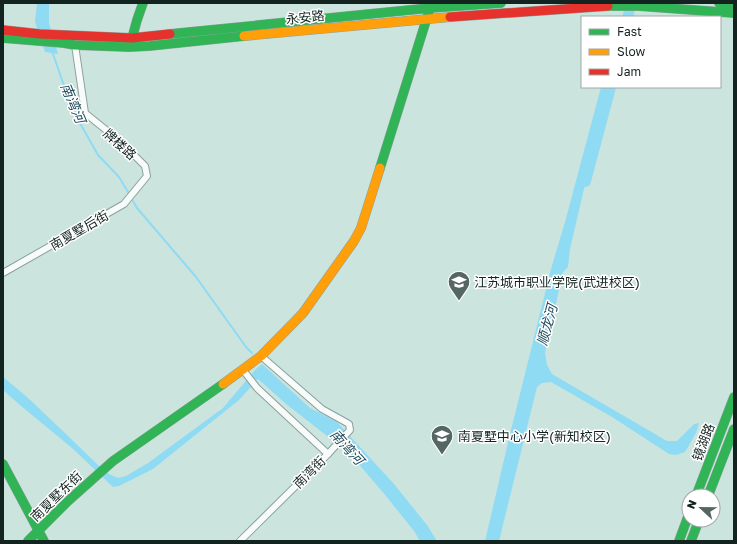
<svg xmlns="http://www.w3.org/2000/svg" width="737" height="544" font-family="'Golos Text','Noto Sans SC',sans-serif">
  <rect width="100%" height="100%" fill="#cce4de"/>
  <!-- water -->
  <g fill="#8fdbf4">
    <polygon points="37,3 49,3 49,23 58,54 45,52 35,22"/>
    <polygon points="626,3 635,3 634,17 622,17"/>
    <polygon points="601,87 615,87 612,99 597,133 570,249 568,267 563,272 545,353 547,365 552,374 667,441 677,441 694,424 699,423 696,433 685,452 676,455 669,454 612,417 551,382 542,383 537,387 499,541 485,541 511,430 551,269 565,222"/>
    <polygon points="262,364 310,408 337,422 394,484 427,525 437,541 420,541 414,531 386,496 345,448 331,439 286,404 258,379 239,400 153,469 119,486 113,487 72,448 21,406 3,390 3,377 27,397 65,433 100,467 109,474 118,478 126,476 148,463 223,408 256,369"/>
  </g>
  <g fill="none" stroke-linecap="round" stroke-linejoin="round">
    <!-- stream -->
    <g stroke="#8fdbf4" stroke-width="2">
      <polyline points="52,51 72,109 98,155 119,177 128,192"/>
      <polyline points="133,201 137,208 196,277 246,347 252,353"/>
    </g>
    <!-- river -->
    <polyline stroke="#8fdbf4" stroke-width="12" points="585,181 610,87"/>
    <!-- street casing -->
    <g stroke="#8da09c" stroke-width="8">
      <g id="street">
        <polyline points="3,273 124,204 147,176 145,166 121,142 85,113 75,45"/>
        <polyline points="261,356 322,409 349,424 350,430 328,454"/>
        <polyline points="240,541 328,454 257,388 243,370"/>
      </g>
    </g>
    <!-- fast casing -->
    <g stroke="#8da09c" stroke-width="10">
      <g id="fast">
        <polyline points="719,3 734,4"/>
        <polyline points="608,6 639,6 734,13"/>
        <polyline points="170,34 430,8 501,3"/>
        <polyline points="3,38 64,43 75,45 129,47 149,46 244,36"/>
        <polyline points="131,42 137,20 143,3"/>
        <polyline points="380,168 430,8"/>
        <polyline points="3,464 44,541"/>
        <polyline points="696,496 734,397"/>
        <polyline points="708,496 734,429"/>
        <polyline points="28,541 67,502 113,461 223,384"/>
        <polyline points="679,541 689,514"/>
        <polyline points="691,541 699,520"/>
      </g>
    </g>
    <!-- slow casing -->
    <g stroke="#8da09c" stroke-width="10">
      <g id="slow">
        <polyline points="244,36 450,17"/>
        <polyline points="223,384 261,356 303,313 354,241 361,228 380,168"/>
      </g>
    </g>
    <!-- jam casing -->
    <g stroke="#8da09c" stroke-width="10">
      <g id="jam">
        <polyline points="450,17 608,6"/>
        <polyline points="3,30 40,34 132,38 170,34"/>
      </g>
    </g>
    <!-- street -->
    <use href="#street" stroke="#f7fbfa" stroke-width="6"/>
    <!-- fast -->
    <use href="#fast" stroke="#30b455" stroke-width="9"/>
    <!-- slow -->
    <use href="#slow" stroke="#ff9f0a" stroke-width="9"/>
    <!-- jam -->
    <use href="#jam" stroke="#e5322d" stroke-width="9"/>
  </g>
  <!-- icons -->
  <defs>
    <g id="school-pin" transform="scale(1.15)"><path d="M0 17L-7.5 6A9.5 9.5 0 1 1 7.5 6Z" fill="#546762" stroke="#fff"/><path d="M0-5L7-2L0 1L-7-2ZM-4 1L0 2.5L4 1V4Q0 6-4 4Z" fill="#fff"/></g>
  </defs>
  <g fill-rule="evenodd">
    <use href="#school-pin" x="459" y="282"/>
    <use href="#school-pin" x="442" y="436"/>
  </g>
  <g text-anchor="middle" stroke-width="3" stroke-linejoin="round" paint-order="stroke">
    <!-- street labels -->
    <g font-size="13" fill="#132420" stroke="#fff">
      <text transform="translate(305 17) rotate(-6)" y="5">永安路</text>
      <text transform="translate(120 144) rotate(42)" y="5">牌楼路</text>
      <text transform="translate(79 230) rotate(-30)" y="5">南夏墅后街</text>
      <text transform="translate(703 442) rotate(-69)" y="5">镜湖路</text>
      <text transform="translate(309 472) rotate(-45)" y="5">南湾街</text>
      <text transform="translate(56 496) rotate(-44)" y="5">南夏墅东街</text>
    </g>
    <!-- poi labels -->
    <g font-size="13" fill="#132420" stroke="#fff" text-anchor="start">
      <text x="474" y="287">江苏城市职业学院(武进校区)</text>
      <text x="458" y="441">南夏墅中心小学(新知校区)</text>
    </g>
    <!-- water labels -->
    <g font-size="14" font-style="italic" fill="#214c5c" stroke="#fff">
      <text transform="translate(73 103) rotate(67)" y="5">南湾河</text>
      <text transform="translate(547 325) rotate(-75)" y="5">顺龙河</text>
      <text transform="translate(347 447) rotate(48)" y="5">南湾河</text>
    </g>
  </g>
  <!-- border -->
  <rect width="737" height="544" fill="none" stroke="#132420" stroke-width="8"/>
  <!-- legend -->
  <rect x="581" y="16" width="140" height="72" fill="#ffffff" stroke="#a1a7a6"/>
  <rect x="589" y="29" width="20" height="6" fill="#30b455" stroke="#a1a7a6"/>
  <text x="617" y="36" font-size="12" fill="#132420">Fast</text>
  <rect x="589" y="49" width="20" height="6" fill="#ff9f0a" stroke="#a1a7a6"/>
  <text x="617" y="56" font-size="12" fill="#132420">Slow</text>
  <rect x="589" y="69" width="20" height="6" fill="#e5322d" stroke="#a1a7a6"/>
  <text x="617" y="76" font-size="12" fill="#132420">Jam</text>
  <!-- north arrow -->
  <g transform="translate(701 508) rotate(292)"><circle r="19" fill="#ffffff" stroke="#a1a7a6"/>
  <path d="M0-3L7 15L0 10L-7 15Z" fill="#546762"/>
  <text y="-6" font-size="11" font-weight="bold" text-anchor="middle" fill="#132420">N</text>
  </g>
</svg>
